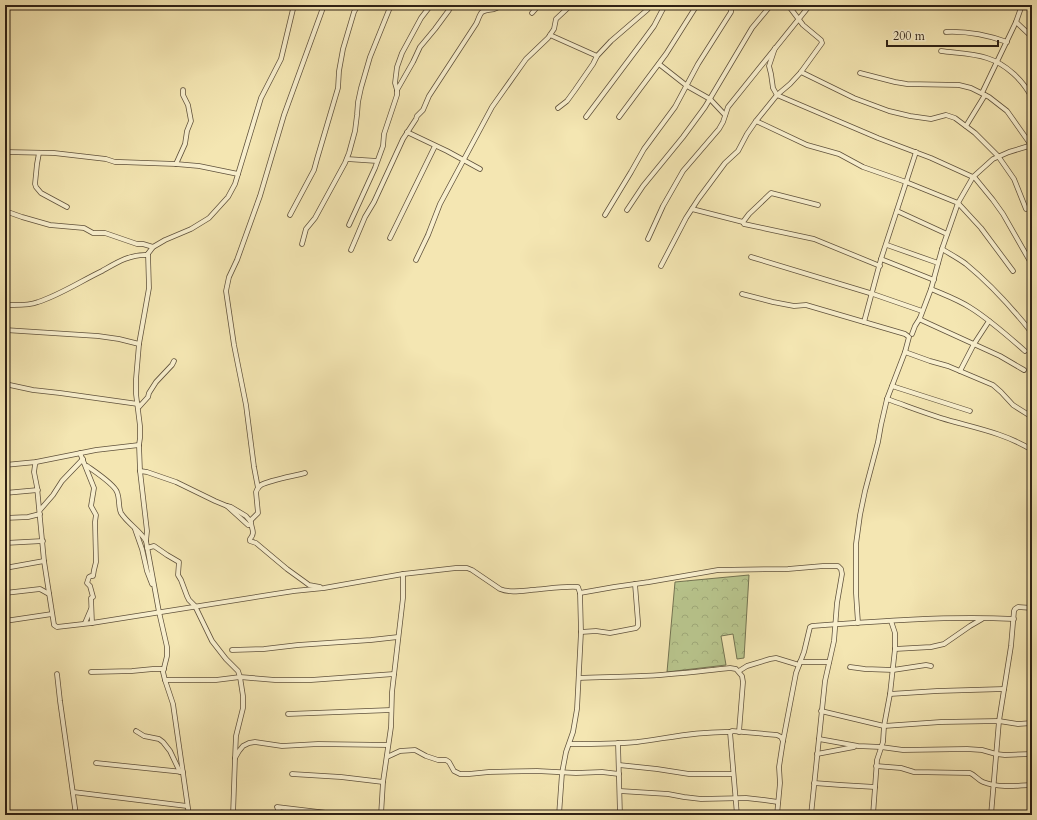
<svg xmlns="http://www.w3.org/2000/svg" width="1037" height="820" font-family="Cardo,serif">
  <defs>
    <pattern id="forest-crowns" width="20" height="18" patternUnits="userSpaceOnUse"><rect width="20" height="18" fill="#b9c68e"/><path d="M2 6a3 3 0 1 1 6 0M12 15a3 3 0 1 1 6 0" fill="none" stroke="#9faa7a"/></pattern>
  </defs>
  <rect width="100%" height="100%" fill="#f4e6b2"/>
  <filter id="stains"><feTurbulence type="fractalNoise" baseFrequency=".005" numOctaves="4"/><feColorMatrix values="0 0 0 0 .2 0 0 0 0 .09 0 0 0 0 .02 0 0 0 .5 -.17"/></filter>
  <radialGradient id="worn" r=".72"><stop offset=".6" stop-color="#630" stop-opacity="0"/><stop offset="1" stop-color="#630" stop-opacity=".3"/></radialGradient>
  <!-- forest -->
  <polygon fill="url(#forest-crowns)" stroke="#747452" points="749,575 744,658 737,659 733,634 721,636 726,665 667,672 675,582"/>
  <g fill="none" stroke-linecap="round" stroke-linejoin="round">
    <!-- minor casing -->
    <g stroke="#60523c" stroke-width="5.5">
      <g id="minor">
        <polyline points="532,13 539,5"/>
        <polyline points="1016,22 1032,37"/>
        <path d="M946,32C967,31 987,35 1007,42"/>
        <polyline points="550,35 597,56"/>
        <polyline points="775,48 769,66 771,74 773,88 777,95 878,138 931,158 975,178 993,200 1003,214 1031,263"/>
        <path d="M941,51C956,53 973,53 987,58C1006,64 1023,80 1032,98"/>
        <polyline points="659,64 687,86 710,99 725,115"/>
        <polyline points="801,72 854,98 889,111 910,116 931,119 946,115 955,118 975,133 998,156 1014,179 1026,209"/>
        <polyline points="860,73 895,82 907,84 959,85 971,88 989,97 1007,111 1031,145"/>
        <polyline points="397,90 413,62 420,47 435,29 449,10"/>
        <polyline points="982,93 1016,22 1022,5"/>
        <polyline points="558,108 567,101 575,90 593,64 597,56 611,41 647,10 651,5"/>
        <polyline points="586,117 643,41 654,26 665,5"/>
        <polyline points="619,117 666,54 697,5"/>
        <polyline points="756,121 807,145 839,154 863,167 906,182 958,203 981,228 1013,271"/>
        <polyline points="966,126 985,95"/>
        <polyline points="407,132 447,151 480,169"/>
        <polyline points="5,152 54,153 106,159 115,162 120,162 176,164 199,166 238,174"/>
        <polyline points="39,153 37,164 35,184 36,187 41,193 67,207"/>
        <polyline points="347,159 377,161"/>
        <polyline points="176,164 185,144 187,131 191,121 188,105 183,95 183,90"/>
        <polyline points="818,205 771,193 749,214 743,222 744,224 814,239 880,266"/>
        <polyline points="692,209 743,222"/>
        <polyline points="627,210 643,186 683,137 705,107 752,28 771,5"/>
        <polyline points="5,211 22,217 50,225 84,228 93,233 105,233 137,244 143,244 153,247"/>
        <polyline points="897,211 947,234"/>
        <polyline points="290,215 314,170 317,159 338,88 339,71 343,49 354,12 358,5"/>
        <polyline points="605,215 631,172 644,149 675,107 698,64 731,12 731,10 729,5"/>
        <polyline points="349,225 375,168 383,146 384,134 397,95 397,90 395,83 397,67 402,53 421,18 431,5"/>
        <polyline points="390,238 435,146"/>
        <polyline points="648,239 663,206 683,171 719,129 723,122 728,107 810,5"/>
        <polyline points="302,244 306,229 315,218 345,163 349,153 355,131 357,115 358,102 361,88 370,57 391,5"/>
        <polyline points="887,245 938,263"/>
        <path d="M942,249C950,254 958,258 966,264C989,283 1013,309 1032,333"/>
        <path d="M351,250L357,236L365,217L374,202L403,139L416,119L417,116L423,110L429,96L476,24C478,21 479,15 482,12C489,8 494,12 501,5"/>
        <polyline points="751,257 873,294 922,311"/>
        <polyline points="881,259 934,280"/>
        <polyline points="416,260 428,235 440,204 492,107 526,59 548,38 554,29 556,19 571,5"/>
        <polyline points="661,266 686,218 699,198 725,163 738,151 747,134 756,121 777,95 790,84 801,72 822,43 821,40 803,25 788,5"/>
        <path d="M931,289C945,295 959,300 971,308C990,320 1008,336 1025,351"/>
        <polyline points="742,294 773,302 794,306 806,305 905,334 909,337 905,352 887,399 881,425 878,442 865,491 860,515 856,544 856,593 858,623"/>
        <path d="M5,305C16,305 28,306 38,302C60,295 81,281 102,271C116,263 130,254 147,255L153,247L165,240L191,229L209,218L228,197L235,184L261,98L281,59L294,5"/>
        <polyline points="864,322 881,259 916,152"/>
        <polyline points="5,330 98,336 119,339 139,344 136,379 136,394 140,426 140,438 139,445 140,471 147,531 146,541 159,612 167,647 167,656 163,672 165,680 173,704 189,815"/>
        <polyline points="912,334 915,326 920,318"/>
        <polyline points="139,344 149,288 148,254"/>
        <polyline points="905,352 930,361 948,366 993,385 1001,392 1013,405 1032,417"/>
        <polyline points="1024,370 1000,356 921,320 920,318 931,289 942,249 958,203 973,177 993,159 1009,152 1032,145"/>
        <polyline points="960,371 974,344 989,321"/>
        <polyline points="5,384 33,390 60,393 138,404"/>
        <polyline points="892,386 970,411"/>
        <path d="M887,399C910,407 932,416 955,422C981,429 1008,435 1032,450"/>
        <polyline points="139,407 148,397 149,393 156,382 172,365 174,361"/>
        <polyline points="80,453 94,488 91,506 96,515 95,522 96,562 94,570 93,576 91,576 89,577 87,583 90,586 93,597 91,598 92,623"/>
        <path d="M36,462L35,465L34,472L37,487L44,561L54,625L57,627L92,623L294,591L324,588L403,574L456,568H467L472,570L500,589C509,593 521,591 531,590C546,589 563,586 578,587L580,593L581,632L577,709L573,732L566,752L562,773L559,815"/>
        <polyline points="5,465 36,462 96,450 139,445"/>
        <path d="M87,466C94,471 114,484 117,492C120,499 118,507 121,513C128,524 140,530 146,541"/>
        <path d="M140,471L147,472L176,482L215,501L227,506L231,507L246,516L251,522C251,529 256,532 250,539V541L256,543L287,569L305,582L309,585L320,587"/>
        <polyline points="258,488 254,467 246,405 234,345 226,291 229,277 237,260 260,196 284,115 324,5"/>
        <polyline points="5,493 38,490"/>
        <polyline points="227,506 248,525 251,525"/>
        <polyline points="40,510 53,495 62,481 83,459"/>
        <polyline points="5,518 28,517 40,514"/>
        <path d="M250,521L258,513L256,492C257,489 258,487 261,485C270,480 294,476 305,473"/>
        <polyline points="135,529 142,549 147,571 152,584"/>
        <polyline points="5,543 43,541"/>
        <polyline points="147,548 154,546 167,555 179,562 178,575 181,580 187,596 189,600 195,606 212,641 226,659 238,671 240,677 243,696 243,708 236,736 235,758"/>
        <polyline points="5,568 44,561"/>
        <polyline points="5,593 40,589 49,594"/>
        <polyline points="580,593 614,587 649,582 718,570 788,569 823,566 838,566 841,569 842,574 837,603 834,641 825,681 811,815"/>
        <polyline points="5,621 52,614"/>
        <polyline points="85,623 91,609"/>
        <polyline points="581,632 596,631 610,633 636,628 638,626 638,622 635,584"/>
        <polyline points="895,649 931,647 944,644 970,626 982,619"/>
        <polyline points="232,650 264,649 298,645 371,640 398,637"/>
        <polyline points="800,662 829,662"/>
        <polyline points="850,667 865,669 893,670 926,665 931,666"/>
        <polyline points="739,671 747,666 770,659 776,658 799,665"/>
        <polyline points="91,672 132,671 153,669 164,669"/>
        <polyline points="57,674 60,701 76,815"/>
        <path d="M579,678C599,677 620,677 641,676C670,675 700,671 730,668L736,669L742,676L743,682L739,732"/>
        <polyline points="165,680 216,680 240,677 275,680 311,680 394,674"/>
        <polyline points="890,694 937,691 1004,689"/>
        <polyline points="821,711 884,726 941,722 999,721 1018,724 1032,723"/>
        <polyline points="288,714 391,710"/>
        <polyline points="136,731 144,736 159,739 163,742 170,751 180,772"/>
        <polyline points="819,739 858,746 881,747 903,750 967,749 982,750 996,754 1005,755 1032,754"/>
        <polyline points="618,743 620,815"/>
        <path d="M570,744C592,744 615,744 637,742C668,738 700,731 731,732"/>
        <polyline points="817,754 854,747"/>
        <polyline points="387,757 400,751 415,750 426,756 438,760 446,760 449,762 454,771 460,774 469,774 489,772 537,771 576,773 602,772 619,774"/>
        <polyline points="96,763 183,772"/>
        <polyline points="619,765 657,769 689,774 733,774"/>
        <path d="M876,766L901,768L914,772L970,773C975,775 978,780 983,782C999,788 1016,786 1032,785"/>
        <polyline points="292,774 341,777 383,782"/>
        <polyline points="814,783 841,785 875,787"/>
        <polyline points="620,791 668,794 684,797 701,799 746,798 764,800 778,802"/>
        <polyline points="73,792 187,806"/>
        <polyline points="233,815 235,758 239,751 243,746 249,743 255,742 282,746 318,744 388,745"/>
        <polyline points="281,815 277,807 344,815"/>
        <polyline points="381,815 383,782 391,727 392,692 403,598 403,574"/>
        <polyline points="737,815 730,732 732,731 777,735 781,737 783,741"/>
        <path d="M777,815L780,783L779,767L783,741L796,673L804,652L810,627L812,626C879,621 947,616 1014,619"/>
        <polyline points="873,815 877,760 883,742 884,726 890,694 895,649 895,633 891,621"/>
        <polyline points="991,815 999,721 1011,646 1014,611 1015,609 1018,607 1032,608"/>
      </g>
    </g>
    <!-- minor -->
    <use href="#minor" stroke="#f8efcd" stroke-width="4"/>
  </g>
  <!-- margin -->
  <rect width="1037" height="820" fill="none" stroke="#f4e6b2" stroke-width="20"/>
  <rect x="6" y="6" width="1025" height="808" fill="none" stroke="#2e2115" stroke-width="2"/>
  <rect x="10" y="10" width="1017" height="800" fill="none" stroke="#2e2115"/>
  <!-- scale -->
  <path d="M887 40v6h111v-6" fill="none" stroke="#2e2115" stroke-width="2"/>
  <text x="893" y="40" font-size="12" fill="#2e2115" stroke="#f8efcd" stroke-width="3" paint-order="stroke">200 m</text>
  <rect width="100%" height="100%" filter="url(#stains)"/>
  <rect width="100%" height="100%" fill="url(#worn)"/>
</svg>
